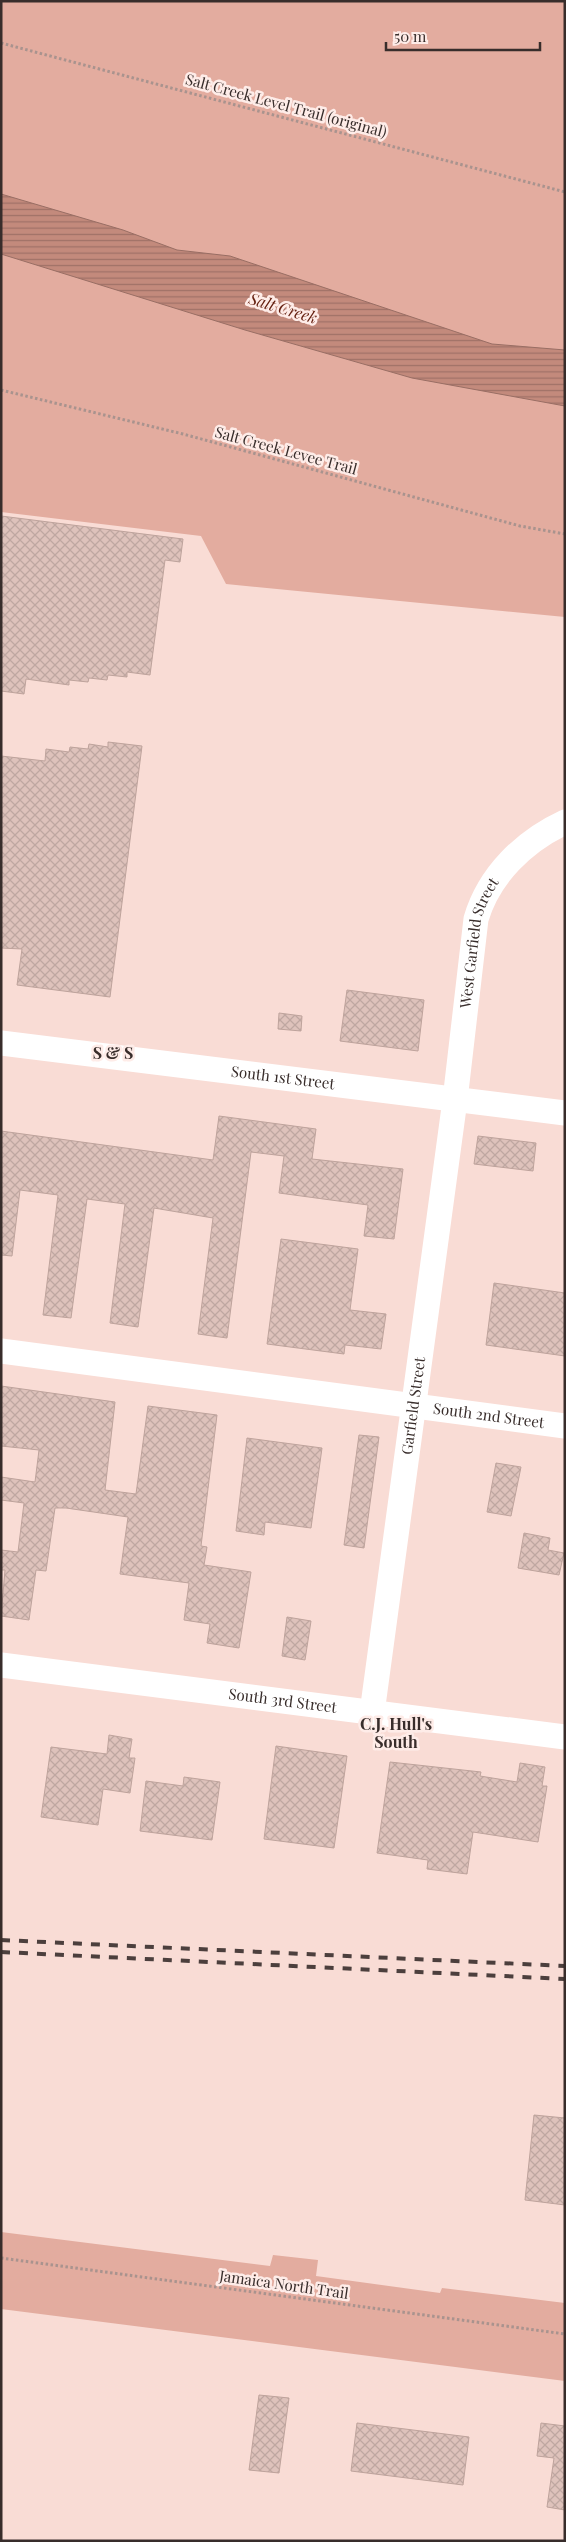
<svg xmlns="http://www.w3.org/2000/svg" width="566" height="2542" font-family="'Playfair Display',serif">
  <defs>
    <pattern id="water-rules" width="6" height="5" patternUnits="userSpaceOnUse" patternTransform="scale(1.25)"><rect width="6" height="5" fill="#c38a7c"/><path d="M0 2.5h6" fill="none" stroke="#9f7166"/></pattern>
    <pattern id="building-cross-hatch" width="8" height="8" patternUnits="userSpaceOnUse" patternTransform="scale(1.25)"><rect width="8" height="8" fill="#dec2bb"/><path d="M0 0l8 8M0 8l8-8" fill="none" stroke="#bfa7a1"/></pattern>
  </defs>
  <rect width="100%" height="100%" fill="#f9dcd5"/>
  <!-- green -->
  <g fill="#e3ac9f">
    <polygon points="1,1 565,1 565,617 226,584 201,536 1,512"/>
    <polygon points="1,2232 270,2266 273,2255 318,2260 316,2276 440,2293 442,2288 565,2303 565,2381 1,2309"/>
  </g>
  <!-- water -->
  <polygon fill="url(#water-rules)" stroke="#996e64" points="1,194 123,230 177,250 230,256 492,344 565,350 565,406 412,378 245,330 1,254"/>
  <!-- building -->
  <g fill="url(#building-cross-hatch)" stroke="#bea39c">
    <polygon points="1,516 183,539 180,562 165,560 150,675 127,672 127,677 108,675 107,680 89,678 88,682 69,680 69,685 26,679 24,694 1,691"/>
    <polygon points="108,742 142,746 110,997 17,985 22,949 1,948 1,756 45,761 46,749 69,752 70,747 88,749 89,744 108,747"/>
    <polygon points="347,990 424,1000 418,1051 340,1041"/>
    <polygon points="279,1013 302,1016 301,1031 278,1029"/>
    <polygon points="219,1116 316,1129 312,1159 403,1169 394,1239 364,1236 368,1205 279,1193 284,1156 251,1152 227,1338 198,1334 213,1218 154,1208 138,1327 110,1323 125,1204 87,1199 71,1318 43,1315 58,1195 20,1190 12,1256 1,1255 1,1131 213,1160"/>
    <polygon points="478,1136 536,1143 533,1171 474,1164"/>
    <polygon points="281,1239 358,1249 350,1310 386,1314 381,1349 345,1345 344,1354 267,1344"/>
    <polygon points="494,1283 565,1293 565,1356 486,1345"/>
    <polygon points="1,1386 115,1402 105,1490 136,1494 148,1406 217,1415 201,1546 207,1547 204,1565 251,1572 239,1648 207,1643 210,1624 184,1620 189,1583 120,1574 128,1517 66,1508 55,1508 46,1571 36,1570 29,1620 1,1616 5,1570 1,1570 1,1550 18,1552 24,1503 1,1500 1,1477 35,1482 39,1450 1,1446"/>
    <polygon points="359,1435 379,1437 364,1548 344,1545"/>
    <polygon points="247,1438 322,1448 311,1528 265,1522 264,1535 236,1531"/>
    <polygon points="496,1463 521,1467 511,1516 487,1512"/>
    <polygon points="524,1533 550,1538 548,1550 564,1553 559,1575 518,1568"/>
    <polygon points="287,1617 311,1621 305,1660 282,1656"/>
    <polygon points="109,1735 132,1739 129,1758 135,1758 130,1793 103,1789 98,1825 41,1817 51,1747 107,1754"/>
    <polygon points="276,1746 347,1756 334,1848 264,1839"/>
    <polygon points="390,1762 481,1772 480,1776 517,1782 520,1763 545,1767 542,1786 547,1786 538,1842 473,1832 467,1874 427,1869 428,1860 377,1853"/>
    <polygon points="184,1777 220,1782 212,1840 140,1831 146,1781 183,1786"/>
    <polygon points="534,2115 565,2118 565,2205 525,2200"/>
    <polygon points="259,2395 289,2398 279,2473 249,2470"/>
    <polygon points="357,2423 469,2437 463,2485 351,2471"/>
    <polygon points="541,2423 565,2426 565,2510 547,2507 554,2458 537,2456"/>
  </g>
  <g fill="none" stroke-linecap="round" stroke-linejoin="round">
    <!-- path -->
    <g stroke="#a9938e" stroke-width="3" stroke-dasharray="2.5 2.5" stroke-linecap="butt">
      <polyline points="1,43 565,192"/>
      <polyline points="1,390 183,434 520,526 565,534"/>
      <polyline points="1,2258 565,2334"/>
    </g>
    <!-- minor -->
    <g stroke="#fff" stroke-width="25">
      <path id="s1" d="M1,1043L565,1113"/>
      <path id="s2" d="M1,1351L565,1426"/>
      <path id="s3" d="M1,1665L565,1737"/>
      <path id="s4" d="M372,1713L455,1100L476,919C489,875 524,841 565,822"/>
    </g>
    <!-- rail -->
    <g stroke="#4c3f3d" stroke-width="4" stroke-dasharray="9 9" stroke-linecap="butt">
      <polyline points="1,1940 565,1966"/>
      <polyline points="1,1952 565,1979"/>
    </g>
  </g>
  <g text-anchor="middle" stroke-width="5" stroke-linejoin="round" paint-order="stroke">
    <!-- street labels -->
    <g font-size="15" fill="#382d2b" stroke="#feece8">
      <text transform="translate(286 106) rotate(15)" y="5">Salt Creek Level Trail (original)</text>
      <text transform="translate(286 451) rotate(15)" y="5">Salt Creek Levee Trail</text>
      <text dy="5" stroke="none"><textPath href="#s4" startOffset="778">West Garfield Street</textPath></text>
      <text dy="5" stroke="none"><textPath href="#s1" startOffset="284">South 1st Street</textPath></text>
      <text dy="5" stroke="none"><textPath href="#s4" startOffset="310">Garfield Street</textPath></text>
      <text dy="5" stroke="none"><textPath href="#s2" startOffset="492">South 2nd Street</textPath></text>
      <text dy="5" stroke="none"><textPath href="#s3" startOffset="284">South 3rd Street</textPath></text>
      <text transform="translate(284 2285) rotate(8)" y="5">Jamaica North Trail</text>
    </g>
    <!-- water labels -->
    <g font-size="16" font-style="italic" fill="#641f0f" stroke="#feece8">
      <text transform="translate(283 308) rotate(17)" y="6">Salt Creek</text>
    </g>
    <!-- neighbourhood labels -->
    <g font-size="16" font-weight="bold" fill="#382d2b" stroke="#feece8">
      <text x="113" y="1059">S &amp; S</text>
      <text x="396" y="1730">C.J. Hull's<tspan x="396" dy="18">South</tspan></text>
    </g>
  </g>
  <!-- border -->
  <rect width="566" height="2542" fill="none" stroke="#382d2b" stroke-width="5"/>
  <!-- scale -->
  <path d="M386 42v8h154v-8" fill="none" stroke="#382d2b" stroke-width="2.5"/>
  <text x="394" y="42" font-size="15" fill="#382d2b" stroke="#feece8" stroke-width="4" paint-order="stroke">50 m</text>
</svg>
